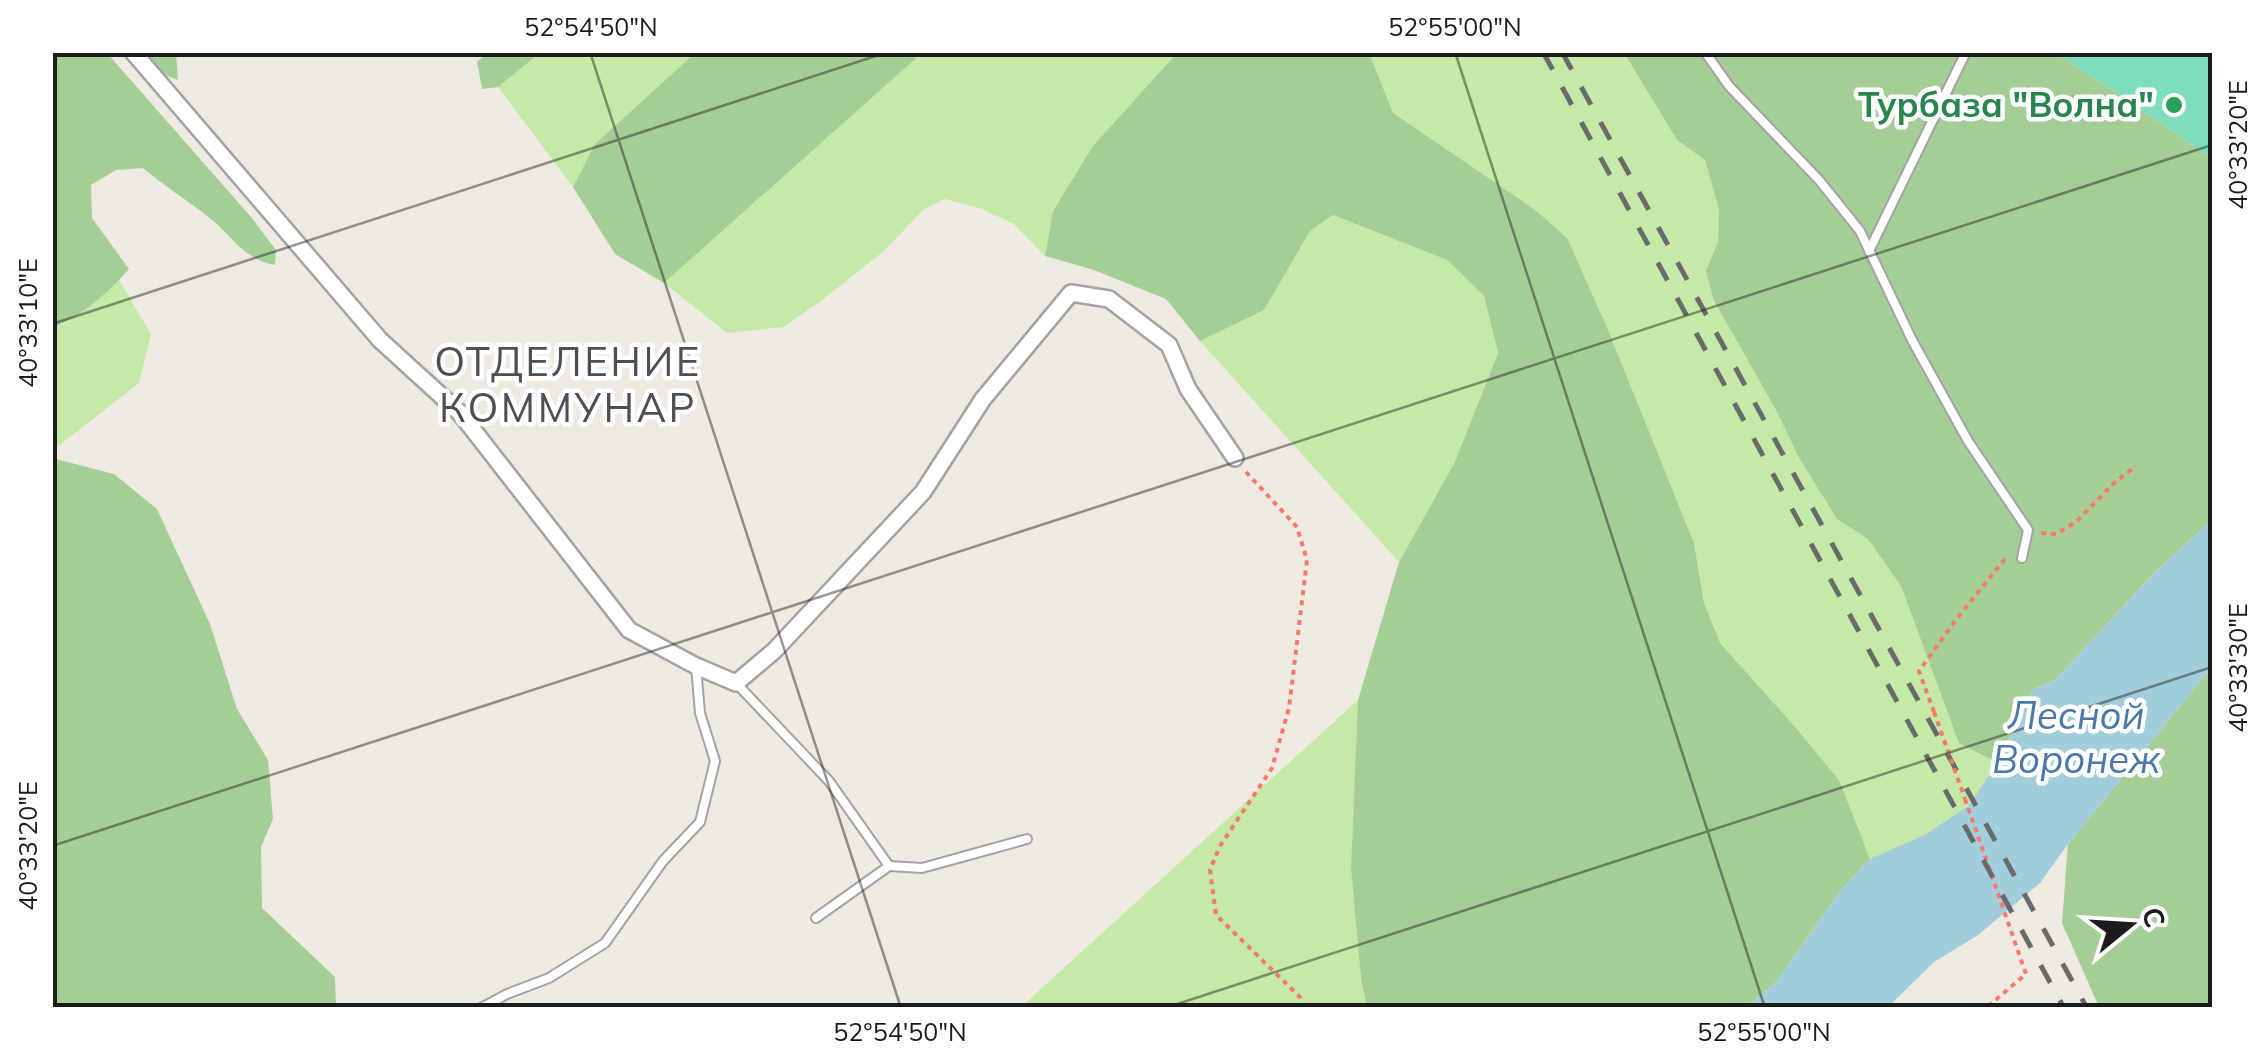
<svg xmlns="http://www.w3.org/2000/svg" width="2265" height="1060" font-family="Mulish,sans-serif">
  <rect width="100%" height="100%" fill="#eeeae2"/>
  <!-- grass -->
  <g fill="#c5e9a6">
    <polygon points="540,53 695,53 595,144 573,187 498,87"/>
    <polygon points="922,53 1178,53 1093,147 1053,211 1045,256 1014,224 982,209 945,199 923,210 884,251 821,301 783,327 727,333 664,283"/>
    <polygon points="1369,53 1624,53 1677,140 1705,160 1719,208 1718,241 1706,271 1713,299 1777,412 1799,458 1837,519 1868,539 1901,586 1959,742 1998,763 1968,806 1926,834 1870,859 1839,780 1796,728 1720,643 1704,603 1694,543 1608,330 1534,209 1392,113"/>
    <polygon points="1333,215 1447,260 1484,296 1498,353 1455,462 1399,562 1200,341 1264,310 1310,231"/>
    <polygon points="119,280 151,334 139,383 53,450 53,327 65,324"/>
    <polygon points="1358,700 1351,868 1361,979 1367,1007 1020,1008"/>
  </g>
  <!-- forest -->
  <g fill="#a5ce96">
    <path d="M53,52L107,53L251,217L276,250L275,265C240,258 232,234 206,215C185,199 163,185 143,168L116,170L91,185L92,218L129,269C112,289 78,320 53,327Z"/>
    <polygon points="488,52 540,52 540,53 498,87 482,89 477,62"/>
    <polygon points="1178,52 1369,53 1393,113 1534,209 1567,238 1608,330 1694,543 1704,603 1720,643 1796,728 1839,780 1870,859 1840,891 1776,982 1746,1007 1367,1007 1361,979 1351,868 1358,700 1399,562 1455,462 1498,353 1484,296 1447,260 1333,215 1310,231 1264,310 1200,341 1166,299 1094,270 1045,256 1053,211 1093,146"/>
    <polygon points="146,53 176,53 178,80 162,74"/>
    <polygon points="695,53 922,53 664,283 615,254 573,187 595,144"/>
    <polygon points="1624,53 2057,53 2212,158 2212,520 2154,573 2055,680 2033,689 1998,763 1959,743 1901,586 1868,539 1837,519 1799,458 1777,412 1713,299 1706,271 1718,241 1719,209 1705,160 1677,140"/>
    <polygon points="52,458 114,474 157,509 210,624 237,709 268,760 273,819 261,847 262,908 335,977 336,1007 53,1007"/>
    <polygon points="2212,667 2212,1007 2099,1007 2062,923 2068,844"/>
  </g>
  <!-- pitch -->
  <polygon fill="#7edebb" points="2057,53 2212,53 2212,158"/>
  <!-- water -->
  <polygon fill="#a1cddc" points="2212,520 2212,667 2068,844 2040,883 1978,935 1934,962 1888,1007 1746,1007 1776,982 1840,891 1870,859 1926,834 1968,806 1998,763 2033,689 2055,680 2154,573"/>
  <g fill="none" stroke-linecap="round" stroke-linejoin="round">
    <!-- service casing -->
    <g stroke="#a3a3a3" stroke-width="12">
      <g id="service">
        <polyline points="1705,52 1729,86 1819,180 1860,231 1912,340 1968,441 2028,530 2022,558"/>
        <polyline points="1869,251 1966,52"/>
        <polyline points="736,683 829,781 889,866 816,918"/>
        <polyline points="889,866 922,868 1027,839"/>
        <polyline points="481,1008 507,994 549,978 605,943 663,861 700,822 715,761 700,713 696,666"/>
      </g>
    </g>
    <!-- minor casing -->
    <g stroke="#a3a3a3" stroke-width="20">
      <polyline id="minor" points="133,52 380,340 460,413 629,630 696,666 736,683 774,651 923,492 983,399 1071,293 1109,299 1169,345 1188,389 1235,458"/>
    </g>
    <!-- path -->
    <g stroke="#fa7966" stroke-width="4" stroke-dasharray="5 5" stroke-linecap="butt">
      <polyline points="1246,472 1297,527 1307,560 1289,708 1272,768 1220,846 1210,870 1216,915 1300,997 1304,1008"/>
      <polyline points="2041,533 2056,534 2076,522 2114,483 2136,466"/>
      <polyline points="1934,712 1919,671 1955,621 2008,555"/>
      <polyline points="1965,799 2026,974 1986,1008"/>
    </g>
    <!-- service -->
    <use href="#service" stroke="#fff" stroke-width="8"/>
    <!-- minor -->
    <use href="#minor" stroke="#fff" stroke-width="15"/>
    <!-- rail -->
    <g stroke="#6a6a6a" stroke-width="5" stroke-dasharray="20 20" stroke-linecap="butt">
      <polyline points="1543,52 2064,1008"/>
      <polyline points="1562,52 2087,1008"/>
    </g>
    <!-- path-bridge -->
    <polyline stroke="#fa7966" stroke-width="4" stroke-dasharray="5 5" stroke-linecap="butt" points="1934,712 1965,799"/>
  </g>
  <!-- ticks -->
  <path fill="none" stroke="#1c1c1c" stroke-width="2.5" stroke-opacity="0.45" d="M590,52L901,1008M1455,52L1765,1008M52,324L888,52M52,846L2212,145M1165,1008L2212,667"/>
  <!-- markers -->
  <circle fill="#2e9e5b" stroke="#fff" stroke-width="4" cx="2174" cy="105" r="10"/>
  <g text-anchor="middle" stroke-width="9" stroke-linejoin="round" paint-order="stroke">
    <!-- leisure labels -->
    <g font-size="35" font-weight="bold" fill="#27864d" stroke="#fff" text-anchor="end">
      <text x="2154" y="117">Турбаза "Волна"</text>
    </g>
    <!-- water labels -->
    <g font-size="38" font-style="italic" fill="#4878ac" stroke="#fff">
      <text x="2076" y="729">Лесной<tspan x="2076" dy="44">Воронеж</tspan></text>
    </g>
    <!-- quarter labels -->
    <g font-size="40" letter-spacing="2.5" fill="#4f4f4f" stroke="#fff">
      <text x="568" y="376">ОТДЕЛЕНИЕ<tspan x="568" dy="46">КОММУНАР</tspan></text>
    </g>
  </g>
  <!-- border -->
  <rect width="2265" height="1060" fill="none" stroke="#ffffff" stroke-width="110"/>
  <!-- north arrow -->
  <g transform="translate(2130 925) rotate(72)" stroke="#ffffff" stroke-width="8" paint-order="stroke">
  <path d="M0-8L18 38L0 25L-18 38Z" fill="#1c1c1c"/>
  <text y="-15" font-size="28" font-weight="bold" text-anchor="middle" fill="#1c1c1c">С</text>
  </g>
  <rect x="55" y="55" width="2155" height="950" fill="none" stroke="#1c1c1c" stroke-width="4"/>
  <g font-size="25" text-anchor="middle" fill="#1c1c1c">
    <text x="591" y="36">52°54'50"N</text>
    <text x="1455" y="36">52°55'00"N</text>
    <text transform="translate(2238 145) rotate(-90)" y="9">40°33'20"E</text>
    <text transform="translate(28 323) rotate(-90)" y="9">40°33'10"E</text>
    <text transform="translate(2238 668) rotate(-90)" y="9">40°33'30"E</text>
    <text transform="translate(28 846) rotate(-90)" y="9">40°33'20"E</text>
    <text x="900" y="1041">52°54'50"N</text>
    <text x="1764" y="1041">52°55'00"N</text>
  </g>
</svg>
